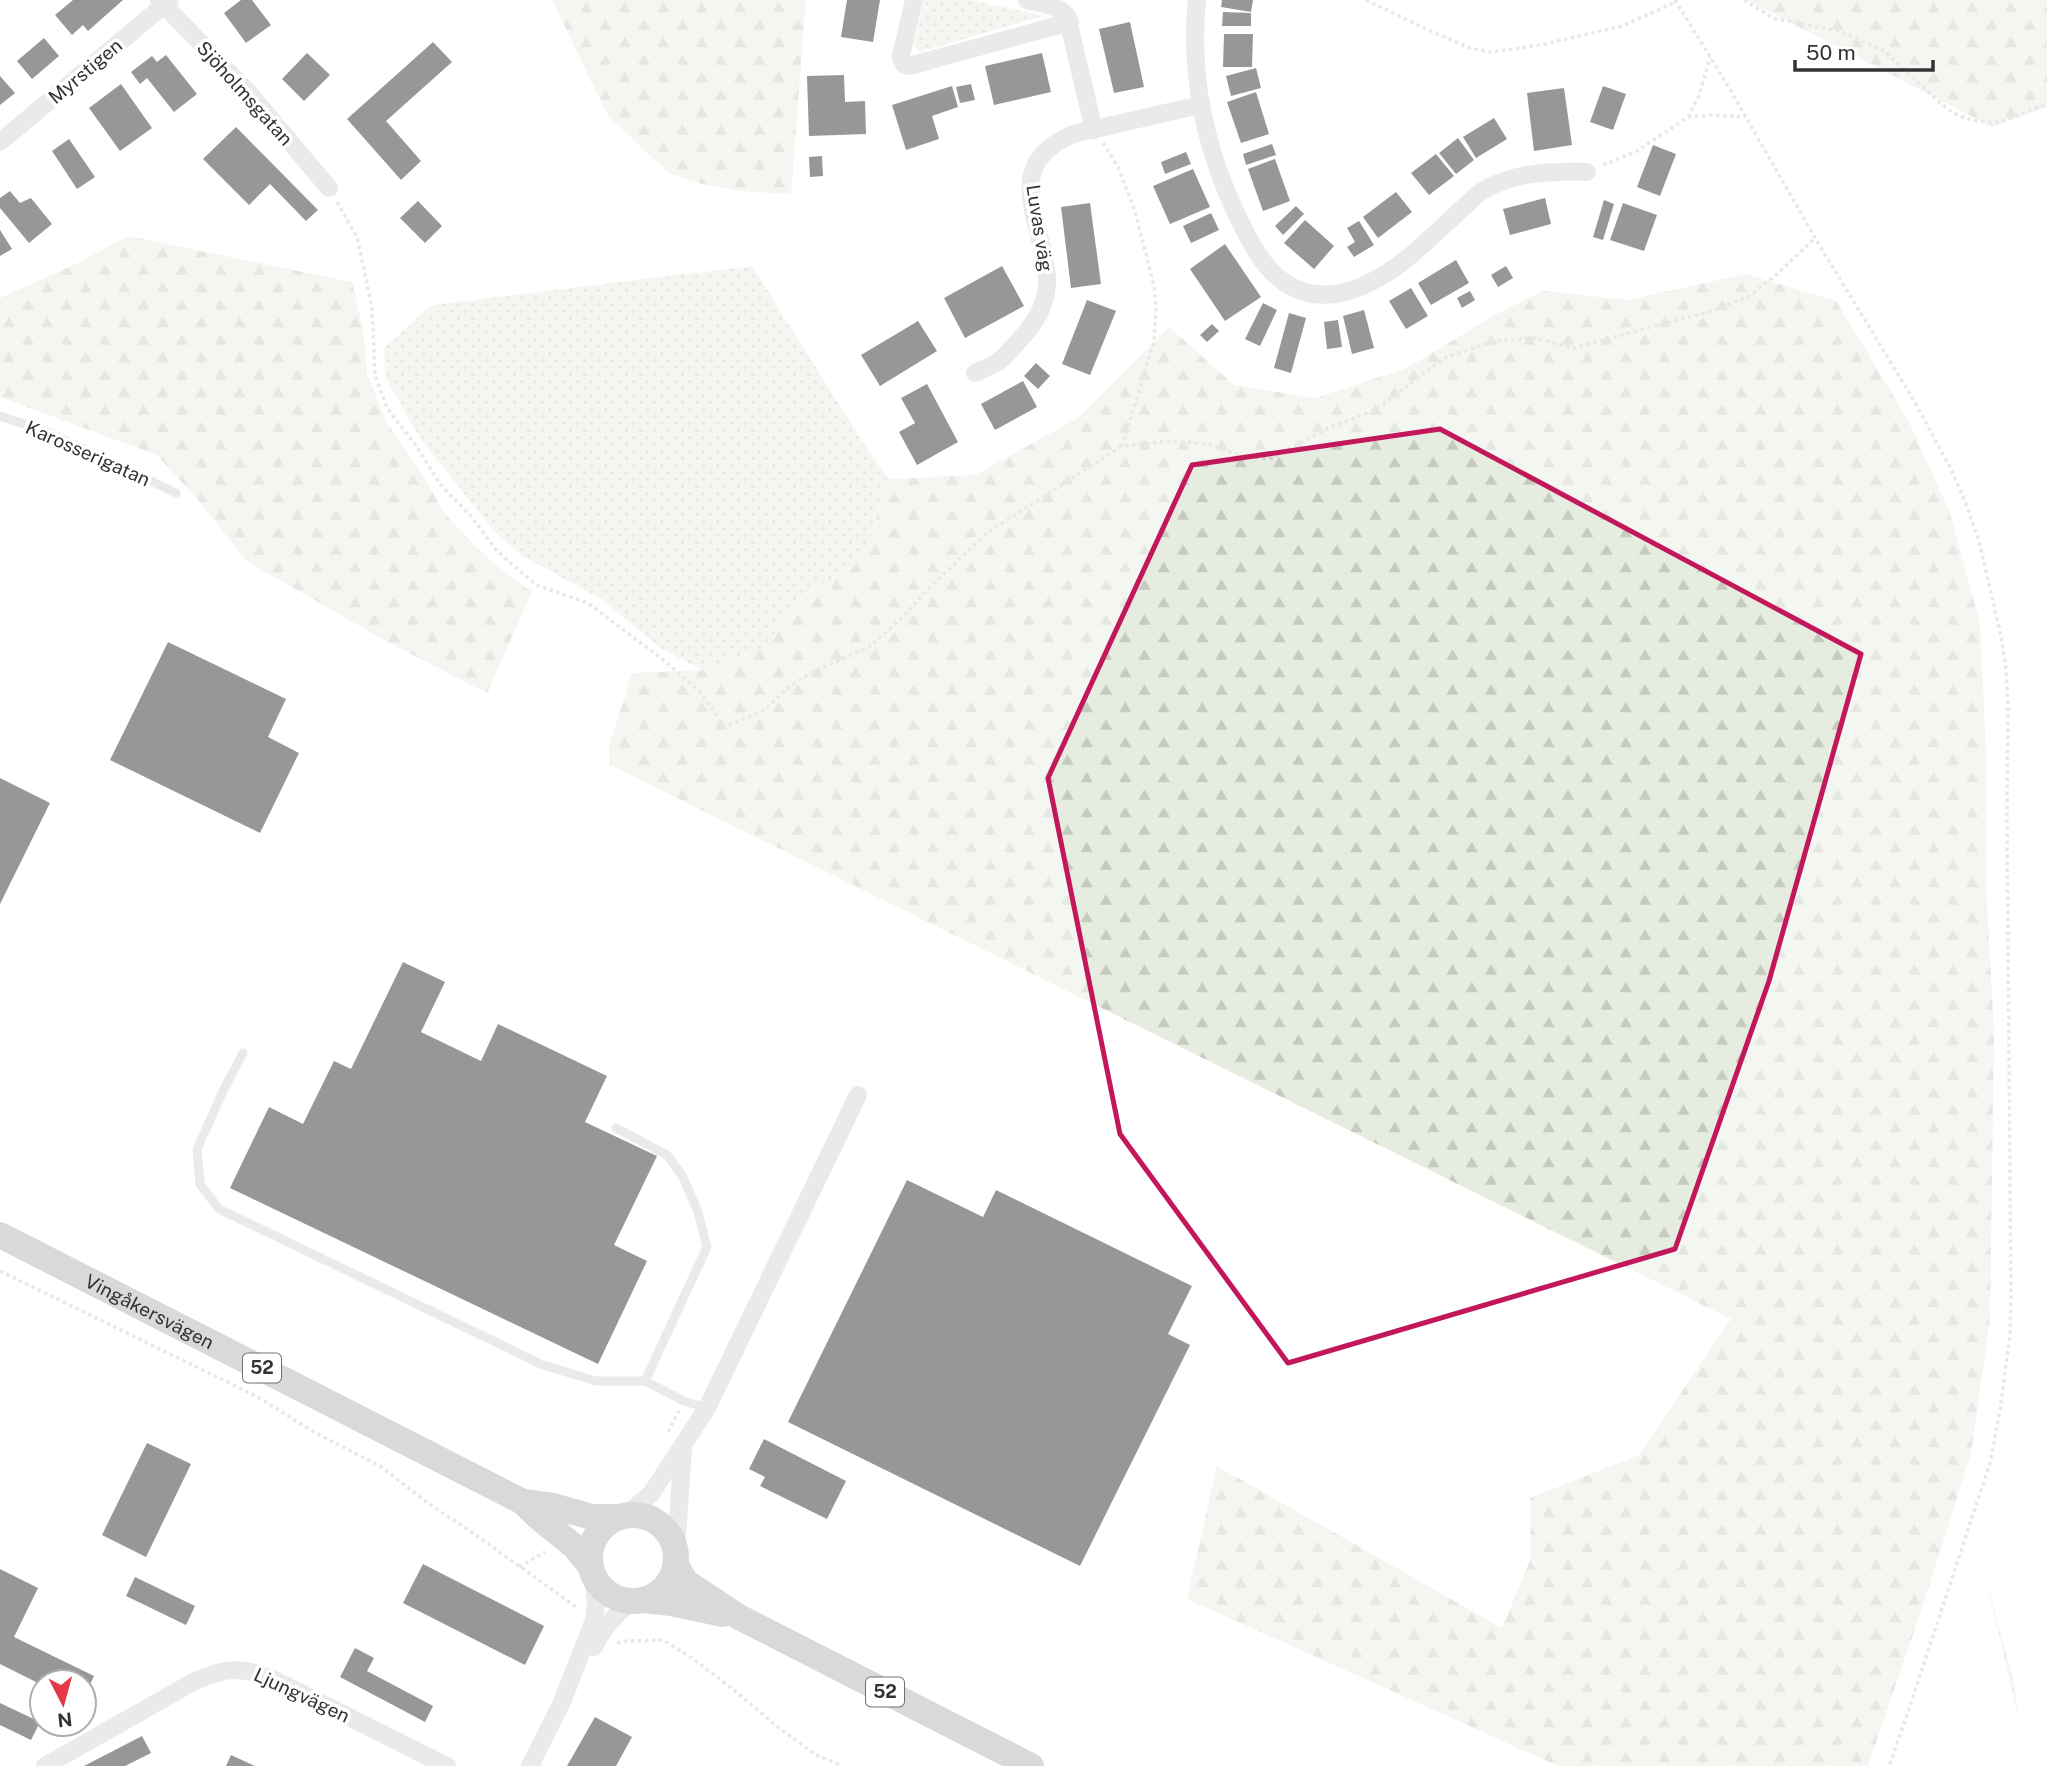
<svg xmlns="http://www.w3.org/2000/svg" width="2047" height="1766" font-family="'Public Sans',sans-serif">
  <defs>
    <pattern id="grass-dots" width="8" height="8" patternUnits="userSpaceOnUse" patternTransform="scale(1.75)"><rect width="8" height="8" fill="#e6ecdf"/><path d="M2 2h.1M6 6h.1" fill="none" stroke="#c6cbc0" stroke-width="1.8" stroke-linecap="round"/></pattern>
    <pattern id="forest-firs" width="22" height="20" patternUnits="userSpaceOnUse" patternTransform="scale(1.75)"><rect width="22" height="20" fill="#e6ecdf"/><path d="M5 1l3.5 6h-7zM16 11l3.5 6h-7z" fill="#c6cbc0"/></pattern>
  </defs>
  <rect width="100%" height="100%" fill="#fff"/>
  <!-- grass -->
  <g fill="url(#grass-dots)">
    <polygon points="924,0 971,0 1044,16 919,52 914,45"/>
    <polygon points="752,266 871,455 889,479 863,560 795,601 764,649 702,670 662,649 601,599 521,555 492,529 419,437 385,376 384,348 432,305"/>
    <polygon points="1986,1580 2014,1682 2018,1716"/>
  </g>
  <!-- forest -->
  <g fill="url(#forest-firs)">
    <polygon points="552,0 806,0 791,194 749,192 706,185 670,174 608,116"/>
    <polygon points="1747,0 2047,0 2047,107 1992,127"/>
    <polygon points="128,236 352,282 363,327 367,374 387,423 423,475 444,513 475,546 505,573 532,592 487,693 384,640 246,561 205,508 157,455 0,397 0,298 78,263"/>
    <polygon points="1746,274 1836,301 1910,424 1950,513 1980,624 1986,752 1986,886 1994,1033 1990,1319 1971,1453 1925,1599 1868,1766 1558,1766 1187,1599 1217,1466 1502,1628 1531,1558 1530,1498 1639,1455 1731,1319 610,765 609,747 632,673 702,670 764,649 795,601 863,560 889,479 975,475 1078,418 1169,327 1234,385 1316,398 1407,368 1500,312 1543,291 1627,300"/>
  </g>
  <!-- building -->
  <g fill="#1a1a1a">
    <polygon points="73,0 123,0 88,31 83,25 72,35 55,15"/>
    <polygon points="241,0 252,0 271,25 246,43 224,13"/>
    <polygon points="847,0 880,0 873,42 841,37"/>
    <polygon points="1222,0 1253,0 1251,12 1221,7"/>
    <polygon points="1223,12 1251,13 1251,26 1222,26"/>
    <polygon points="1130,22 1144,87 1114,93 1099,29"/>
    <polygon points="1224,34 1253,34 1252,67 1223,67"/>
    <polygon points="44,38 59,56 32,79 17,61"/>
    <polygon points="433,42 452,62 386,121 421,161 401,180 347,119"/>
    <polygon points="307,53 330,75 304,101 282,79"/>
    <polygon points="1042,53 1051,92 994,105 985,66"/>
    <polygon points="166,55 197,94 174,112 147,78 140,84 131,72 152,56 157,62"/>
    <polygon points="1256,68 1261,88 1231,96 1226,76"/>
    <polygon points="844,75 845,102 865,101 866,134 809,136 807,76"/>
    <polygon points="0,76 15,93 0,105"/>
    <polygon points="121,84 152,128 120,151 89,108"/>
    <polygon points="971,84 975,100 960,103 956,87"/>
    <polygon points="952,86 958,107 932,116 939,139 906,150 892,105"/>
    <polygon points="1603,86 1626,94 1613,130 1590,122"/>
    <polygon points="1564,88 1572,145 1534,151 1527,93"/>
    <polygon points="1256,92 1269,134 1241,143 1227,102"/>
    <polygon points="1494,118 1507,139 1476,158 1463,137"/>
    <polygon points="236,127 318,210 306,221 270,184 249,205 203,159"/>
    <polygon points="1458,138 1474,160 1456,174 1439,153"/>
    <polygon points="69,139 95,177 77,189 52,151"/>
    <polygon points="1272,144 1276,155 1246,165 1243,154"/>
    <polygon points="1653,145 1676,154 1660,196 1637,187"/>
    <polygon points="1186,152 1191,164 1165,174 1161,162"/>
    <polygon points="1436,154 1454,176 1429,195 1411,173"/>
    <polygon points="822,156 823,176 810,177 809,157"/>
    <polygon points="1275,159 1290,201 1263,211 1248,169"/>
    <polygon points="1193,169 1210,207 1170,224 1153,186"/>
    <polygon points="10,191 20,203 31,198 52,224 29,243 0,208 0,198"/>
    <polygon points="1396,192 1412,212 1378,238 1363,217"/>
    <polygon points="1545,198 1551,224 1510,235 1503,209"/>
    <polygon points="1604,200 1614,204 1603,240 1593,237"/>
    <polygon points="418,201 442,226 425,243 400,218"/>
    <polygon points="1090,203 1101,284 1071,288 1061,207"/>
    <polygon points="1623,203 1657,215 1644,251 1610,240"/>
    <polygon points="1296,206 1304,214 1283,235 1275,226"/>
    <polygon points="1211,213 1219,230 1191,243 1183,226"/>
    <polygon points="1305,220 1334,246 1314,269 1284,243"/>
    <polygon points="1359,221 1374,245 1354,257 1347,247 1355,242 1347,228"/>
    <polygon points="0,230 12,249 0,256"/>
    <polygon points="1225,244 1261,297 1225,321 1190,269"/>
    <polygon points="1456,260 1469,283 1431,305 1418,283"/>
    <polygon points="1002,266 1024,306 965,338 944,298"/>
    <polygon points="1506,266 1513,278 1498,287 1491,275"/>
    <polygon points="1411,288 1428,316 1406,329 1389,301"/>
    <polygon points="1470,291 1475,300 1462,308 1457,298"/>
    <polygon points="1087,300 1116,311 1090,375 1062,364"/>
    <polygon points="1263,303 1277,310 1260,346 1245,339"/>
    <polygon points="1364,310 1374,348 1352,354 1343,316"/>
    <polygon points="1289,313 1306,318 1291,373 1274,368"/>
    <polygon points="1338,320 1342,347 1327,349 1324,322"/>
    <polygon points="918,321 937,351 880,386 861,355"/>
    <polygon points="1212,324 1219,331 1207,342 1200,335"/>
    <polygon points="1036,363 1050,376 1038,389 1024,376"/>
    <polygon points="1023,381 1037,407 995,430 981,404"/>
    <polygon points="927,384 958,442 917,465 899,432 915,423 901,398"/>
    <polygon points="168,642 286,699 268,737 299,753 260,833 110,760"/>
    <polygon points="0,778 50,803 0,904"/>
    <polygon points="403,962 445,982 421,1032 481,1061 498,1024 607,1076 585,1122 657,1156 614,1245 647,1261 598,1364 230,1188 269,1107 303,1124 334,1061 351,1069"/>
    <polygon points="907,1180 983,1217 996,1190 1192,1286 1168,1334 1190,1345 1080,1566 788,1422"/>
    <polygon points="764,1439 846,1481 827,1519 760,1486 765,1477 749,1469"/>
    <polygon points="147,1443 191,1464 146,1557 102,1535"/>
    <polygon points="423,1564 544,1626 525,1665 403,1603"/>
    <polygon points="0,1569 38,1588 14,1637 94,1676 84,1697 84,1682 42,1682 42,1685 0,1664"/>
    <polygon points="135,1577 195,1606 186,1625 126,1596"/>
    <polygon points="355,1648 374,1658 367,1671 433,1706 425,1722 340,1677"/>
    <polygon points="0,1703 40,1722 31,1740 0,1725"/>
    <polygon points="595,1717 632,1737 616,1766 567,1766"/>
    <polygon points="142,1736 151,1753 125,1766 84,1766"/>
    <polygon points="231,1755 255,1766 226,1766"/>
  </g>
  <g fill="none" stroke-linecap="round" stroke-linejoin="round">
    <!-- path -->
    <g stroke="#cdcdcd" stroke-width="3.5" stroke-dasharray="3.5 3.5" stroke-linecap="butt">
      <polyline points="1366,0 1422,27 1470,48 1490,52 1541,45 1622,26 1676,2"/>
      <polyline points="1675,0 1731,91 1815,238 1913,399 1951,469 1965,501 1979,541 2001,636 2006,670 2008,705 2007,816 2011,1301 2010,1335 2000,1410 1990,1463 1907,1715 1889,1766"/>
      <polyline points="1744,0 1773,18 1839,31 1884,51 1939,102 1953,113 1971,120 1991,123 2002,121 2047,104"/>
      <polyline points="1688,117 1710,115 1745,117"/>
      <polyline points="1103,143 1118,167 1135,211 1154,286 1156,310 1154,342 1122,446"/>
      <polyline points="1603,165 1637,151 1688,117 1699,96 1710,57"/>
      <polyline points="337,202 357,237 372,307 375,375 387,408 417,447 440,484 470,515 497,551 536,585 588,603 666,662 699,691 725,727 763,711 788,688 809,674 869,647 902,618 927,590 987,533 1122,446 1171,441 1209,444 1237,455 1269,459 1329,428 1375,410 1444,358 1494,341 1536,338 1573,348 1718,309 1751,295 1776,275 1815,238"/>
      <polyline points="0,1271 256,1396 312,1431 380,1466 429,1504 466,1528 579,1609"/>
      <polyline points="668,1432 679,1411"/>
      <polyline points="519,1567 545,1552"/>
      <polyline points="617,1643 627,1641 663,1640 692,1658 734,1690 779,1728 816,1755 843,1766"/>
    </g>
    <!-- lane -->
    <g stroke="#d0d0d0" stroke-width="9">
      <polyline points="0,416 48,432 176,493"/>
      <polyline points="243,1053 223,1091 197,1149 200,1184 219,1209 543,1365 596,1381 645,1381 684,1401 707,1408"/>
      <polyline points="616,1128 667,1155 683,1177 698,1212 707,1247 645,1381"/>
    </g>
    <!-- street -->
    <g stroke="#d0d0d0" stroke-width="18">
      <polyline points="159,0 247,91 329,188"/>
      <path d="M914,0L901,56C902,62 903,65 909,66L1070,22"/>
      <path d="M1027,0C1041,4 1058,5 1067,16L1094,130"/>
      <path d="M1197,0C1189,76 1206,153 1240,221C1248,238 1258,257 1271,271C1313,313 1363,292 1404,261C1425,244 1444,225 1464,207C1470,202 1476,194 1484,190C1515,172 1552,171 1587,172"/>
      <polyline points="0,142 170,0"/>
      <path d="M975,373C983,369 992,366 999,361C1005,357 1009,351 1014,346C1031,328 1045,311 1047,285C1048,275 1045,264 1043,253C1032,201 1011,161 1073,134L1200,105"/>
      <polyline points="624,1516 651,1494 707,1408 858,1095"/>
      <polyline points="676,1549 683,1449"/>
      <path d="M594,1647C604,1626 616,1614 634,1600"/>
      <path d="M45,1766L193,1682C226,1667 241,1666 275,1680L447,1766"/>
      <polyline points="530,1766 562,1702 594,1620 596,1603 593,1573"/>
    </g>
    <!-- primary -->
    <g stroke="#ababab" stroke-width="26">
      <path id="s1" d="M0,1235L523,1502L553,1506L592,1517H620"/>
      <polyline points="523,1502 538,1517 575,1547 591,1567"/>
      <circle cx="633" cy="1558" r="43"/>
      <polyline points="676,1566 686,1582 739,1617 1031,1766"/>
      <polyline points="643,1600 671,1603 723,1614"/>
    </g>
  </g>
  <!-- marked area -->
  <path d="M0 0H2047V1766H0ZM1440,429L1861,654L1769,981L1675,1249L1288,1363L1120,1134L1048,778L1192,465Z" fill="#fff" fill-opacity=".55" fill-rule="evenodd"/>
  <path fill="none" stroke="#c2185b" stroke-width="5" stroke-linejoin="round" d="M1440,429L1861,654L1769,981L1675,1249L1288,1363L1120,1134L1048,778L1192,465Z"/>
  <g text-anchor="middle" stroke-width="7" stroke-linejoin="round" paint-order="stroke">
    <!-- shield labels -->
    <g fill="#fff" stroke="#707070" stroke-width="2">
      <rect x="243" y="1353.5" width="38" height="29" rx="5"/>
      <rect x="866" y="1677.5" width="38" height="29" rx="5"/>
    </g>
    <g font-size="18" font-weight="bold" fill="#333">
      <text x="262" y="1374">52</text>
      <text x="885" y="1698">52</text>
    </g>
    <!-- street labels -->
    <g font-size="19" fill="#333" stroke="#fff">
      <text transform="translate(85 71) rotate(-40)" y="7">Myrstigen</text>
      <text transform="translate(245 93) rotate(48)" y="7">Sjöholmsgatan</text>
      <text transform="translate(1040 228) rotate(81)" y="7">Luvas väg</text>
      <text transform="translate(88 453) rotate(24)" y="7">Karosserigatan</text>
      <text dy="7" stroke="none"><textPath href="#s1" startOffset="168">Vingåkersvägen</textPath></text>
      <text transform="translate(302 1695) rotate(25)" y="7">Ljungvägen</text>
    </g>
  </g>
  <!-- north arrow -->
  <g transform="translate(63 1703) rotate(174)"><circle r="33" fill="#ffffff" stroke="#adadad" stroke-width="2"/>
  <path d="M0-5L12 26L0 18L-12 26Z" fill="#e63946"/>
  <text y="-10" font-size="19" font-weight="bold" text-anchor="middle" fill="#333333">N</text>
  </g>
  <!-- scale -->
  <path d="M1795 60v10h138v-10" fill="none" stroke="#333333" stroke-width="3.5"/>
  <text x="1806" y="60" font-size="21" fill="#333333" stroke="#ffffff" stroke-width="5" paint-order="stroke">50 m</text>
</svg>
